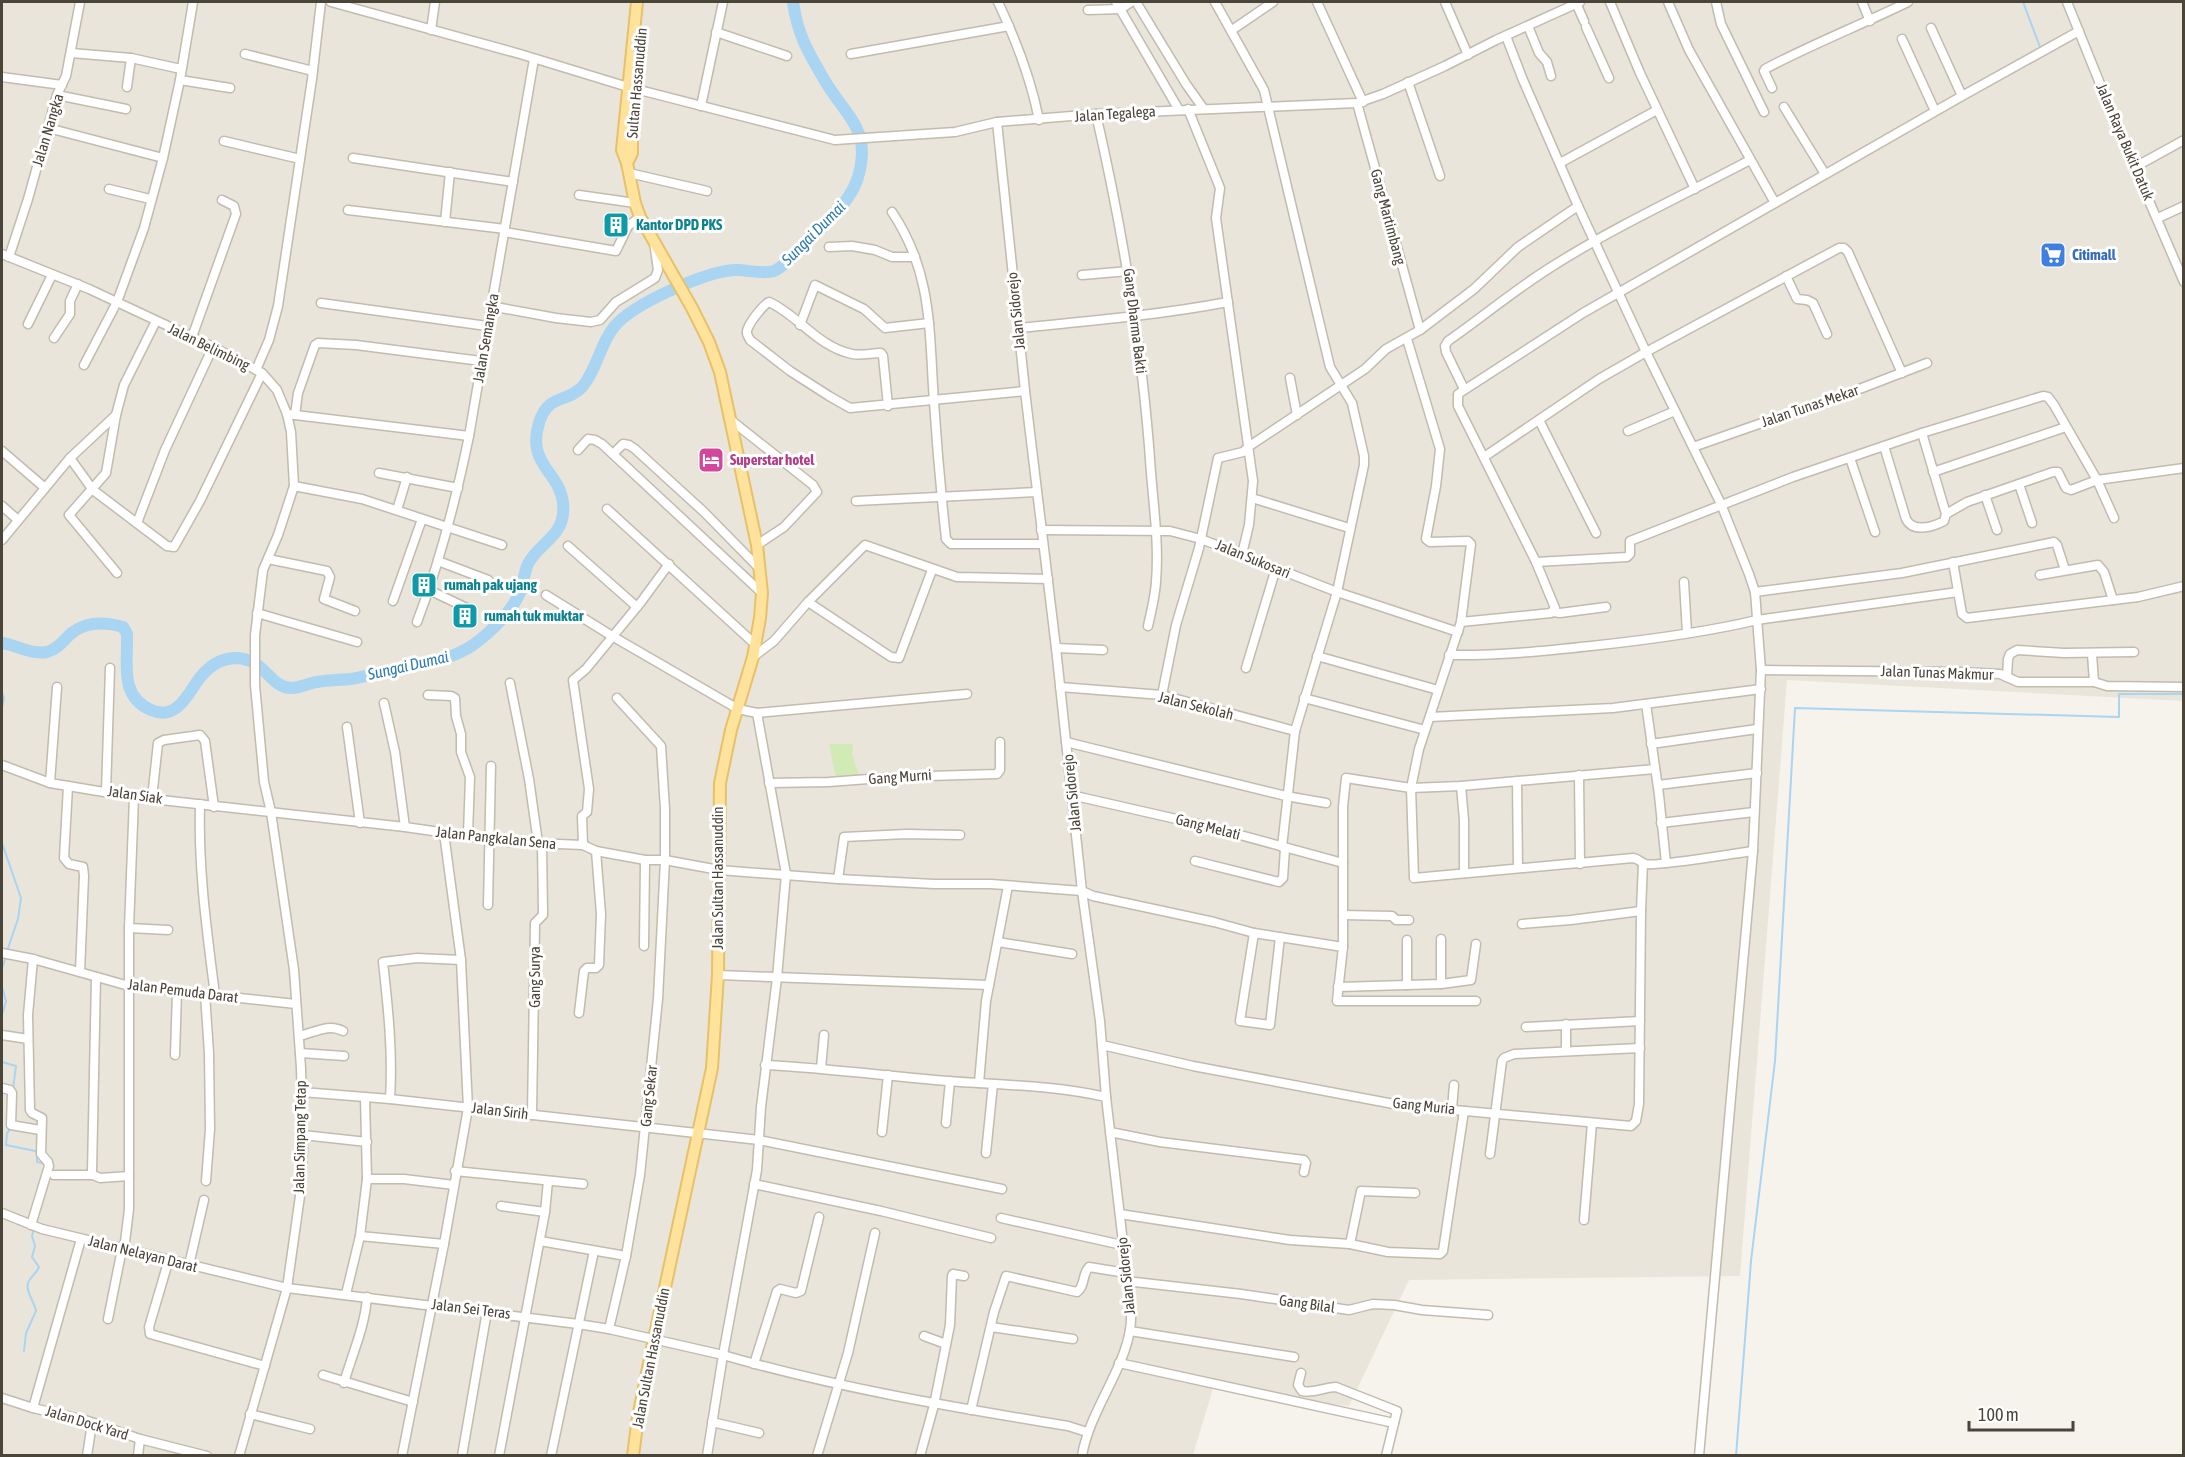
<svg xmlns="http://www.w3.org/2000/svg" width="2185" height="1457" font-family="'Asap Condensed',sans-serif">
  <rect width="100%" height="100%" fill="#f6f3ec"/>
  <!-- residential -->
  <polygon fill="#eae5da" points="2,2 2183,2 2183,701 1787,680 1740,1276 1409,1280 1349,1406 1213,1389 1193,1455 2,1456"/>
  <!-- green -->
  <polygon fill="#d2eab5" points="829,744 853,744 852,754 860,778 836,779"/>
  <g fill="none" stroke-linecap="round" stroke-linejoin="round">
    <!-- stream -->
    <g stroke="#a9d4f2" stroke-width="2">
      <polyline points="2023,2 2040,47"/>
      <polyline points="2,692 4,698 2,708"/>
      <polyline points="2,843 21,898 18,919 7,951"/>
      <polyline points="2,968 6,957"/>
      <polyline points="2,987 6,1001 2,1015"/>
      <polyline points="2,1062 16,1066 13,1089"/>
      <polyline points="12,1127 7,1133 6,1145 35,1151 37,1152 37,1162 47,1164"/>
      <polyline points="46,1188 50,1177"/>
      <path d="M24,1351L26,1333L36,1311C35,1303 25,1291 28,1283C30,1277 36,1274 39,1267L32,1257L35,1246L32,1236L34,1228"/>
      <polyline points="1736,1456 1751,1261 1775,1061 1795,708 2119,717 2119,694 2184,694"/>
    </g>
    <!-- river -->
    <path stroke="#a9d4f2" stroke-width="12" d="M2,643C16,645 32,655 47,652C59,649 64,639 73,632C88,621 106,622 123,627L127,634C128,664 119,696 151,710C160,714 168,714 176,708C189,699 194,682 205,672C214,663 222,659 235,658C265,658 270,688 291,688C300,688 309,683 317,682C328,680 340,680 351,679C366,676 381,672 397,669C424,663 449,661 473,645C491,632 513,611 521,590C524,582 524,572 528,564C539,542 567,536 563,503C560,472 526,464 539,423C548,393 567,404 583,386C597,369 600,344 614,327C632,304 705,272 734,270C746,269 761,275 774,271C787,266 840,210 849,196C853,190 856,184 858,177C872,129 847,118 825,81C808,52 798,36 793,2"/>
    <!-- minor casing -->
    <g stroke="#c2bbae" stroke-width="11">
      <g id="minor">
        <polyline points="331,2 520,54 628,87 835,140 955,132 997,122 1096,114 1357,103 1383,94 1445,66 1496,40 1580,2"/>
        <path d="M998,2C1016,40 1031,79 1039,120"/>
        <polyline points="1116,2 1179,110"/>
        <polyline points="1136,2 1186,84 1203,108"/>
        <polyline points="1215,2 1264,90 1330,367 1352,403 1364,456 1364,465 1337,592 1295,731 1282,847"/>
        <polyline points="1317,2 1363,102"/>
        <polyline points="1445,2 1468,55"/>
        <polyline points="1610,2 1640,73 1695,189"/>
        <polyline points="1668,2 1689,50 1775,203"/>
        <polyline points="1716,2 1721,24 1764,112"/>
        <polyline points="1862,2 1870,21"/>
        <polyline points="2067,2 2124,143 2184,282"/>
        <polyline points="1576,3 1584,21"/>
        <polyline points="1088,10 1121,9 1131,2"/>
        <polyline points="1528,26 1539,53 1547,62 1551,76"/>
        <polyline points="1586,27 1609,78"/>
        <polyline points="1931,28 1962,96"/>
        <polyline points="431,30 435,2"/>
        <polyline points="1232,30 1273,2"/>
        <polyline points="716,32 787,56"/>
        <polyline points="1506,36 1523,80 1578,206 1646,352 1721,504 1749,574 1755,592 1761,670 1753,851 1699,1456"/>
        <polyline points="1902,39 1935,111"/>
        <polyline points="71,53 131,58 181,69"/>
        <polyline points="245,54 313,71"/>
        <polyline points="851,54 1009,26"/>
        <polyline points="2,77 62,85"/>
        <polyline points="180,80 230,88"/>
        <polyline points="1408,82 1440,176"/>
        <polyline points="127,87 131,58"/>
        <path d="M1772,88L1764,71L1765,69C1812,44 1861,25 1908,2"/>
        <polyline points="57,95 126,109"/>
        <polyline points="1357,103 1420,330"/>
        <polyline points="701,106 723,2"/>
        <polyline points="1784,107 1825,174"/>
        <polyline points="1188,109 1220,188 1216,218 1253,481 1249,525 1242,554"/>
        <path d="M1096,114C1123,232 1143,352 1151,473C1154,509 1159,546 1156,582C1155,597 1151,612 1148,626"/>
        <path d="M997,122L1025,391L1056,648L1082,891L1100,1021L1106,1097L1131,1311C1134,1360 1090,1406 1082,1456"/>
        <polyline points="48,128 163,158"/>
        <polyline points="224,141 300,159"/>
        <polyline points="353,158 513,182"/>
        <polyline points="1560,163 1657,110"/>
        <polyline points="2135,167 2184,140"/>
        <polyline points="629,173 707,191"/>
        <polyline points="109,189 150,199"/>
        <polyline points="579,195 635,203"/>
        <polyline points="348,210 505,229"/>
        <path d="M892,212C933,273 929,332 934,402C937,448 941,493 946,539L951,544H1043"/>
        <polyline points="2158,218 2184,206"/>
        <polyline points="445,222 450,172"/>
        <polyline points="504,232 616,251 628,226 640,217"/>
        <polyline points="829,247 852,246 875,250 892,257 915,257"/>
        <polyline points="2,254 89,289 213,347 262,373 277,390 287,414 291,432 294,486 278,535 263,570 255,635 255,685 264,782 271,812 294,970 301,1068 303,1151 300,1196 287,1288 239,1456"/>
        <polyline points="9,257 28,199 57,95 66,76 80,2"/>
        <polyline points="1082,275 1129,271"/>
        <polyline points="1786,276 1797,299 1807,300 1813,303 1827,334"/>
        <polyline points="321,303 487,326"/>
        <polyline points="490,306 556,318 591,322 600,320 616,302 655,278 658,270 654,242"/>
        <polyline points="28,324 52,275"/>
        <polyline points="800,325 815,285 864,309 885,328 929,323"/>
        <path d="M1019,328C1089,321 1159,315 1228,302"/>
        <polyline points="192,337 236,214 234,206 222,200"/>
        <polyline points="54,338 70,314 70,301 78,284"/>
        <path d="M1407,339L1440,449L1436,486L1426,539L1430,542L1468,541L1471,544L1461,622L1419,749L1411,788L1414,878L1633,858C1639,859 1640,862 1645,864C1656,867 1736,853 1753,851"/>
        <polyline points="84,365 117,302 144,228 163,158 180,80 193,2"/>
        <polyline points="256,370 269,340 278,306 312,79 321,2"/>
        <polyline points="1290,378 1297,415"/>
        <path d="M1464,389L1446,352L1445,346L1448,341C1484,316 1518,287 1556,264C1618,225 1686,194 1750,160"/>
        <path d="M888,406L883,356L881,353C871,353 861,356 852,354C818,347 798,315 769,302C763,305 748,324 747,331C746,335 749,337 750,340L790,371L829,396L850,408L1025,391"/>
        <polyline points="287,414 469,436 534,59"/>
        <polyline points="295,415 298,393 315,345 318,343 356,345 481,361"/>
        <polyline points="1539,420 1596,533"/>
        <polyline points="732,421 813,485 817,492 784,527 757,545"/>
        <polyline points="1628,431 1675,411"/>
        <polyline points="1922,433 1946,514"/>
        <path d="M1884,446L1906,519C1913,533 1933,527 1944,521L1946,514L1967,502L2053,472H2058L2066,488L2071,490L2097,480L2184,468"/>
        <polyline points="1693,447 1862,388 1927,363"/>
        <polyline points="578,450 588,439 595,440 602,444 762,593"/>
        <polyline points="2,451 45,488"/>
        <polyline points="613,454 623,444 629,445 635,449 704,512 760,569"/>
        <polyline points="1484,457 1599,379 1646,352 1839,248 1844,248 1848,252 1902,373"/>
        <polyline points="70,458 93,490 167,546 174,547 200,501 262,373"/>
        <polyline points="1850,458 1875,532"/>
        <polyline points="1933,472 2066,427"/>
        <polyline points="379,473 458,488"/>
        <polyline points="2019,484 2032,523"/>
        <polyline points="294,486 362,499 502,545"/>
        <polyline points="1985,495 1997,530"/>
        <polyline points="1252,498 1349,528"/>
        <polyline points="856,501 1037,492"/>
        <polyline points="2,506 18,520"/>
        <polyline points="607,509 756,645"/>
        <polyline points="397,510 407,477"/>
        <polyline points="137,523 165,450 213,347"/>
        <polyline points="1041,530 1170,531 1201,539 1337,592 1458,632"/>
        <polyline points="2,540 70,458 116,415"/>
        <polyline points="568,546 637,607"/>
        <polyline points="268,559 327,571 330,577 324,599 355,611"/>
        <polyline points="438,561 488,580"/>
        <polyline points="1536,562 1627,557 1630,554 1630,541 1793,477 1922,433 2043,396 2048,397 2054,405 2097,480 2114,518"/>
        <polyline points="1953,562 1962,614 1967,618 2138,597 2184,586"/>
        <polyline points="117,573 69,515 106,473 116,415 124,385 156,321"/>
        <polyline points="2040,575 2098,565 2104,572 2113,600"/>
        <polyline points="1684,582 1687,633"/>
        <polyline points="429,590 471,610"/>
        <polyline points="1755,592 1902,573 2054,542 2057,545 2065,570"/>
        <polyline points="393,601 422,519"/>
        <polyline points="808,602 891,657 899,658 932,570"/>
        <polyline points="1553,612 1560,613 1606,607"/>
        <polyline points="257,613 357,642"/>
        <path d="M417,622C440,562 456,499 469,436"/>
        <polyline points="1461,622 1551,613 1555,608 1536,562 1458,406 1458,394 1583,313 1962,96 2079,31"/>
        <polyline points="1056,648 1103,650"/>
        <polyline points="2092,654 2094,682"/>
        <path d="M1449,655C1497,656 1544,651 1591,646C1647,640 1703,633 1757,620L1958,592"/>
        <polyline points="1317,656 1438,690"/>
        <polyline points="753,657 774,641 808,602 865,545 957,577 1048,579"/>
        <polyline points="1246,668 1276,568"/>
        <polyline points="1761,670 1961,672 2000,674 2018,682 2094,682 2107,686 2184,687"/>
        <polyline points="2007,677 2008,659 2010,654 2017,650 2064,653 2134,652"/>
        <polyline points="510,683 529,779 538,843"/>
        <polyline points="1060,687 1162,695 1295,731"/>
        <polyline points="428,695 451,696 455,698 456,716 461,734 461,752 470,777 468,834"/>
        <polyline points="1162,695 1176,625 1199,548 1218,458 1243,452 1248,447 1365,369 1386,349 1420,330 1474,289 1518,247 1578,206"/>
        <polyline points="1304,698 1425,730"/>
        <polyline points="384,703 395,752 405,827"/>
        <polyline points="1646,704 1659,795 1666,863"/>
        <polyline points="757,713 967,694"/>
        <polyline points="1430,717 1613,708 1761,689"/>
        <polyline points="347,727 360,823"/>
        <polyline points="1066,742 1286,796 1326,803"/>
        <polyline points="1651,744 1757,729"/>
        <polyline points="2,765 50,783 134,797 405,827 510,842 583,845 596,851 645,860 665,860 719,870 838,879 934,884 991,884 1082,891 1093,896 1214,922 1254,933 1343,947"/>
        <polyline points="1579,775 1580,864"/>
        <polyline points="1517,781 1518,868"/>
        <polyline points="50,783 57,687"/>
        <polyline points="769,783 829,782 895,777 997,774 1000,770 1000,742"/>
        <polyline points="1658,785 1757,773"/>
        <polyline points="68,786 64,858 69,864 83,867 84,876 80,972"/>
        <polyline points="1461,786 1464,820 1464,873"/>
        <polyline points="106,792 110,668"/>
        <polyline points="1071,795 1207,826 1343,863"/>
        <polyline points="152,798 158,743 164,740 200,735 205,741 214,807"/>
        <path d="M200,804C198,869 207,932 215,995"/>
        <polyline points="1661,823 1754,812"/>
        <polyline points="583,845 582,816 587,812 589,789 573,680 586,669 641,602 669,564"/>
        <polyline points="1195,861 1279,882 1283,878 1285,849"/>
        <polyline points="838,879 844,837 906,834 960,835"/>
        <polyline points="488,905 491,766"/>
        <polyline points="1343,915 1392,916 1396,920 1409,920"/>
        <polyline points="1522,924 1571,920 1641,911"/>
        <polyline points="129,928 168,930"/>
        <polyline points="1254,933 1240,1021 1270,1025 1280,937"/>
        <polyline points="998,942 1072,954"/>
        <polyline points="644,946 645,860"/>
        <polyline points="2,953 33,959 129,986 296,1004"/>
        <polyline points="718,975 989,985"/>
        <polyline points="96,977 92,1172 93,1175 100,1178 129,1176"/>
        <polyline points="1441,984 1441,939"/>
        <polyline points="1407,985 1407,940"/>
        <polyline points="1338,987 1441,984 1471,980 1476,944"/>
        <polyline points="205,994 209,1053 210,1129 206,1181"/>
        <polyline points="1476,1001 1337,1001 1343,947 1343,807 1346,778 1411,788 1461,786 1655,769"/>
        <polyline points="579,1013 584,971 587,968 596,968 599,965 601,914 596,851"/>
        <polyline points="1526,1027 1640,1021"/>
        <polyline points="2,1035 28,1039"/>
        <path d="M299,1036C314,1033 328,1023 343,1031"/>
        <polyline points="1102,1045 1193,1066 1399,1105 1631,1126 1636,1121 1639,1104 1641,911 1643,863"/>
        <polyline points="1566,1050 1566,1024"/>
        <polyline points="300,1053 344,1056"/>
        <polyline points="175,1055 177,992"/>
        <path d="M765,1065C826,1068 887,1076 947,1081C1000,1085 1054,1085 1106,1097"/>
        <polyline points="821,1068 824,1035"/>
        <polyline points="979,1083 986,1001 1008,886"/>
        <polyline points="2,1088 10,1090 12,1093 11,1125 40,1130"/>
        <polyline points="302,1092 390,1099 759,1140 1002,1189"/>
        <path d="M390,1099C393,1053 388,1007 383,962L417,958L461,960"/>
        <polyline points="1452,1109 1454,1085"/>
        <polyline points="532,1115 535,923 543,915 542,844"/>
        <polyline points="946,1123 950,1081"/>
        <polyline points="882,1132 888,1075"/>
        <polyline points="1110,1132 1160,1142 1304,1160 1306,1163 1304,1172"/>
        <polyline points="303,1135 367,1142"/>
        <polyline points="986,1153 993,1084"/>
        <polyline points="1490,1154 1502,1061 1504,1058 1514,1054 1640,1048"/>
        <polyline points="455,1171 583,1184"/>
        <polyline points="54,1175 93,1175"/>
        <polyline points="367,1179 404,1179 454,1185"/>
        <polyline points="754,1184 881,1211 991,1238"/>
        <polyline points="501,1206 545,1212"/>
        <polyline points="2,1213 42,1229 287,1288 578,1324 609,1329 723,1355 757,1170 761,1107 777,978 786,874 757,713 738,709 612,636 546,595"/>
        <polyline points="1120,1214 1290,1240 1350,1244 1388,1252 1440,1254 1443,1251 1464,1111"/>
        <polyline points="1001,1218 1122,1245"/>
        <polyline points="1584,1220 1592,1123"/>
        <polyline points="31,1225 49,1166 48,1162 41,1154 42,1118 32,1113 30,1110 28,1015 33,959"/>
        <polyline points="360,1236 444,1244"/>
        <polyline points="540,1241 626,1256"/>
        <polyline points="1350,1244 1361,1191 1415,1193"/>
        <polyline points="169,1259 149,1327 150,1334 265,1366"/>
        <polyline points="189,1265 204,1200"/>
        <polyline points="1126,1281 1241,1294 1349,1310 1373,1304 1394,1305 1422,1310 1488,1315"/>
        <polyline points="346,1294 360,1236 367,1179 365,1098"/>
        <polyline points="108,1319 122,1249 125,1242 129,1209 129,928 134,797"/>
        <polyline points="991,1327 1073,1339"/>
        <polyline points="609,1329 626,1256 640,1175 658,999 665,860 665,809 661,746 617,698"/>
        <polyline points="1130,1331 1294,1357"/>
        <polyline points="924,1336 946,1344"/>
        <polyline points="1119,1363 1394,1423"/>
        <polyline points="754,1364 777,1291 780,1289 796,1293 801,1291 819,1217"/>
        <path d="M1301,1373L1298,1385L1302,1391C1314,1394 1324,1387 1336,1387L1397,1411L1386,1456"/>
        <polyline points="323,1375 413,1402"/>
        <path d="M344,1383C352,1354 365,1327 367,1297"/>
        <polyline points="2,1398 33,1408 85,1420 140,1439 207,1456"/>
        <polyline points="33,1408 81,1239"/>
        <path d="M971,1410L994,1312L1006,1276L1077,1292C1085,1287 1082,1274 1089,1267L1126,1273"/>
        <polyline points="250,1414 310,1429"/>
        <polyline points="712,1422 759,1433"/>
        <polyline points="87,1456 92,1423"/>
        <polyline points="138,1456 140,1439"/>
        <polyline points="402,1456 444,1244 468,1108 461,960 444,833"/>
        <polyline points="462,1456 487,1311"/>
        <polyline points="499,1456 545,1212 548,1181"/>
        <polyline points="551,1456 594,1251"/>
        <path d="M707,1456L723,1355C837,1388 952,1407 1068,1426L1087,1432"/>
        <polyline points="817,1456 848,1353 875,1233"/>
        <polyline points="920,1456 934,1405 950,1325 952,1276 953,1274 964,1276"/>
      </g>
    </g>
    <!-- major casing -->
    <g stroke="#e6c16a" stroke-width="14">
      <g id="major">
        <polyline points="627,163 632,153 632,113 640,41"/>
        <polyline points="633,1456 638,1417 654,1339 712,1068 718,975 720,783 731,730 753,657 760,618 762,593 757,545 720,372 709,342 692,308 640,217 635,203 627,163 622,150 637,2"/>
      </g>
    </g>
    <!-- minor -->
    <use href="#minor" stroke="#fff" stroke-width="8"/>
    <!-- major -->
    <use href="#major" stroke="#ffe39c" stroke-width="10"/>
  </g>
  <!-- icons -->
  <defs>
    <g id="building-square" transform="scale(1.35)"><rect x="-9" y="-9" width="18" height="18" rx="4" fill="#0f9aa8" stroke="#fff"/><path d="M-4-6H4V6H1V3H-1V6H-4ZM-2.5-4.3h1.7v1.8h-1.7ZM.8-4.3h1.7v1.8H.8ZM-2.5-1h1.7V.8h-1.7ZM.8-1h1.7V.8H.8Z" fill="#fff"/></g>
    <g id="supermarket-square" transform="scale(1.35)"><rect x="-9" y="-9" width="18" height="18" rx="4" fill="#3f7fe0" stroke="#fff"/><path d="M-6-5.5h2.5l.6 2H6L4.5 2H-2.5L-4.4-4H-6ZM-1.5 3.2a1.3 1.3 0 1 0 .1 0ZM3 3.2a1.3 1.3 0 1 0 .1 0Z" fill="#fff"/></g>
    <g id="hotel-square" transform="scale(1.35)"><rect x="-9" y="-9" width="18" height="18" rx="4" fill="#d1479c" stroke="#fff"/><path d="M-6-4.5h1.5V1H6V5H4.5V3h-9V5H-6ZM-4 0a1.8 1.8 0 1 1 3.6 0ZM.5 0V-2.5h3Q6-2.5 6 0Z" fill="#fff"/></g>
  </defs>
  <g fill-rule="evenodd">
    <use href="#building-square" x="616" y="225"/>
    <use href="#supermarket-square" x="2053" y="255"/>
    <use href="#hotel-square" x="711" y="460"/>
    <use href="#building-square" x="424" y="585"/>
    <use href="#building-square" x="465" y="616"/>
  </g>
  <g text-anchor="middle" stroke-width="6" stroke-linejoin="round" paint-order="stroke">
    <!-- street labels -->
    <g font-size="15" fill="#4b4439" stroke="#fff">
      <text transform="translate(637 83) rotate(-85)" y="5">Sultan Hassanuddin</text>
      <text transform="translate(1115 114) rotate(-4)" y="5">Jalan Tegalega</text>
      <text transform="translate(48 130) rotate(-73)" y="5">Jalan Nangka</text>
      <text transform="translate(2125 142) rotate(67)" y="5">Jalan Raya Bukit Datuk</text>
      <text transform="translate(1388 217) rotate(75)" y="5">Gang Martimbang</text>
      <text transform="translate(1016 311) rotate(-96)" y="5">Jalan Sidorejo</text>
      <text transform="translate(1135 321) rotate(83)" y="5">Gang Dharma Bakti</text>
      <text transform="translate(486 338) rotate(-80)" y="5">Jalan Semangka</text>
      <text transform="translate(209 347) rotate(26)" y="5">Jalan Belimbing</text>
      <text transform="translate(1810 406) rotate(-19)" y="5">Jalan Tunas Mekar</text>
      <text transform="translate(1253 559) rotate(22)" y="5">Jalan Sukosari</text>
      <text transform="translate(1937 673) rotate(2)" y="5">Jalan Tunas Makmur</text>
      <text transform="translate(1196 706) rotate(14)" y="5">Jalan Sekolah</text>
      <text transform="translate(900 777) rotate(-4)" y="5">Gang Murni</text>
      <text transform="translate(1072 793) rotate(-96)" y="5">Jalan Sidorejo</text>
      <text transform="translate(135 795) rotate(8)" y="5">Jalan Siak</text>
      <text transform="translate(1208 827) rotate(14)" y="5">Gang Melati</text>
      <text transform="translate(496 838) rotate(6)" y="5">Jalan Pangkalan Sena</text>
      <text transform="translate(718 878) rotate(-90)" y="5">Jalan Sultan Hassanuddin</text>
      <text transform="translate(535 977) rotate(-90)" y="5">Gang Surya</text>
      <text transform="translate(183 991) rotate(7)" y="5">Jalan Pemuda Darat</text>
      <text transform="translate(649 1096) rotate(-84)" y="5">Gang Sekar</text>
      <text transform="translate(1424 1106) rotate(6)" y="5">Gang Muria</text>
      <text transform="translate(500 1111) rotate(7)" y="5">Jalan Sirih</text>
      <text transform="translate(300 1137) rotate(-89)" y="5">Jalan Simpang Tetap</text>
      <text transform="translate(143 1254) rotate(14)" y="5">Jalan Nelayan Darat</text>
      <text transform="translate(1126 1276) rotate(-96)" y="5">Jalan Sidorejo</text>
      <text transform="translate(1307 1304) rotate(8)" y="5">Gang Bilal</text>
      <text transform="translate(471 1309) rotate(7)" y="5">Jalan Sei Teras</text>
      <text transform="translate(651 1358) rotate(-79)" y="5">Jalan Sultan Hassanuddin</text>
      <text transform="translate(87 1423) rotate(17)" y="5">Jalan Dock Yard</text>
    </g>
    <!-- culture labels -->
    <g font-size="15" font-weight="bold" fill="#0d838f" stroke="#fff" text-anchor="start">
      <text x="636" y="230">Kantor DPD PKS</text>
      <text x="444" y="590">rumah pak ujang</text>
      <text x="484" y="621">rumah tuk muktar</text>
    </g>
    <!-- shop labels -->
    <g font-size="15" font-weight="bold" fill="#366cbe" stroke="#fff" text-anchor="start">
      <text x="2072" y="260">Citimall</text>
    </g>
    <!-- hotel labels -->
    <g font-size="15" font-weight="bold" fill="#b23c85" stroke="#fff" text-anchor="start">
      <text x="730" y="465">Superstar hotel</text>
    </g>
    <!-- water labels -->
    <g font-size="16" font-style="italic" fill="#2e7ab2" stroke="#fff">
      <text transform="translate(813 233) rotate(-45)" y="6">Sungai Dumai</text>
      <text transform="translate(408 665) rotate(-13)" y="6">Sungai Dumai</text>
    </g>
  </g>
  <!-- border -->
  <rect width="2185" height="1457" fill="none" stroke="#4b4439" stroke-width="6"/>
  <!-- scale -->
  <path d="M1969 1421v9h104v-9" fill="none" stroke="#4b4439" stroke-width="3"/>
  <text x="1978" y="1421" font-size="18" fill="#4b4439" stroke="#ffffff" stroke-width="4.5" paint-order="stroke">100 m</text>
</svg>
